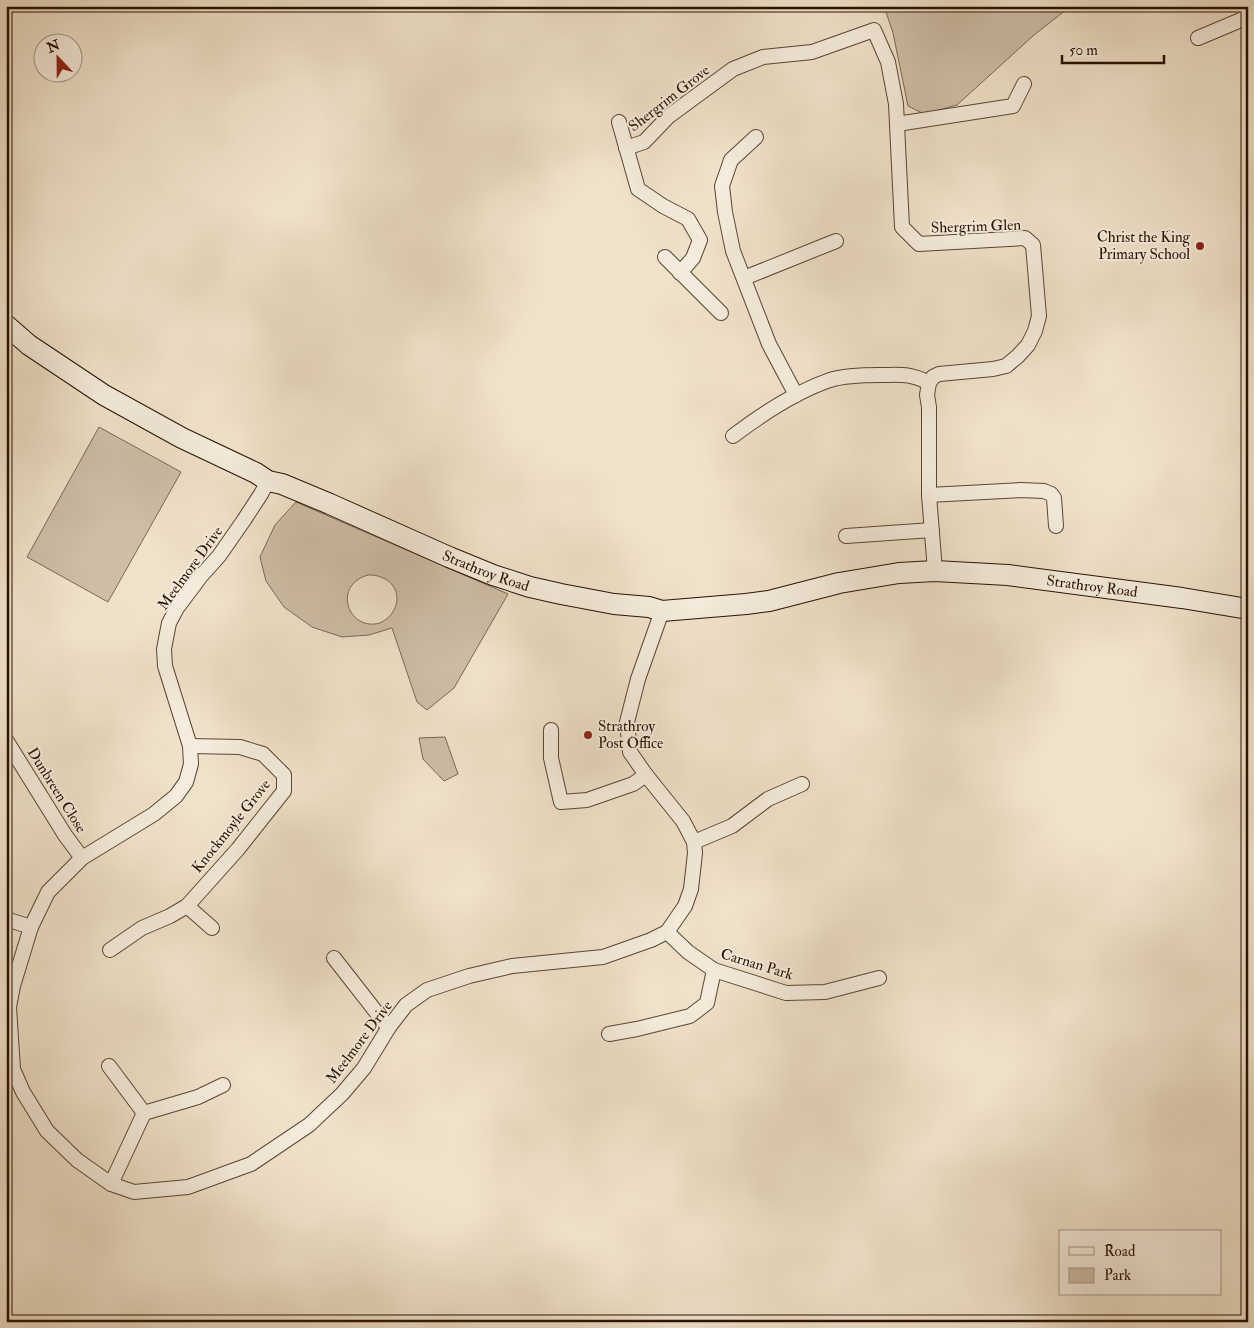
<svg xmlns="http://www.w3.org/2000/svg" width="1254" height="1328" font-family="'IM FELL Double Pica',serif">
  <rect width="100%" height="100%" fill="#f0e2ca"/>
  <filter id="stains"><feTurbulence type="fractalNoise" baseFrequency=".004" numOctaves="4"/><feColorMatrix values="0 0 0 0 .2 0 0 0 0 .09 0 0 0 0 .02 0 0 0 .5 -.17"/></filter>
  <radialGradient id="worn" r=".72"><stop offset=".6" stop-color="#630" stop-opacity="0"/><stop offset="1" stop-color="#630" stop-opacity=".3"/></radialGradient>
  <!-- green -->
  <g fill="#cebea8" stroke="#7b6854" fill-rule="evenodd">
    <polygon points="884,6 1071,6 1034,35 957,105 924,114 908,106 893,33"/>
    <polygon points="99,427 181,472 108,602 27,557"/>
    <path d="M296,502L508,594L454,688L427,710L417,702L392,628L369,635L342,637L312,627L284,607L266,581L260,557L275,525ZM368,575C388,574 404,591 394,610C391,616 386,620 380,623C349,632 331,586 368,575Z"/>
    <polygon points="445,737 458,774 444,781 423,759 419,738"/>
  </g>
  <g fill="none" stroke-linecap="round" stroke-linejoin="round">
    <!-- street casing -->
    <g stroke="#5a4532" stroke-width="16">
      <g id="street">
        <polyline points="1198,38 1248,17"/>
        <polyline points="619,122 638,189 663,206 688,219 700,240 693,258 680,273"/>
        <polyline points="897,124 1013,106 1024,84"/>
        <polyline points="756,137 731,160 722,186 725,212 733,251 769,344 796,395"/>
        <polyline points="626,148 644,142 669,116 733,69 763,57 812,52 874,30 888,62 896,104 902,227 919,244 1025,238 1033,245 1039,316 1035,331 1028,345 1018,356 1006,366 993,369 939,374 933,377 929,383 927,395 929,407 929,495 935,571"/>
        <polyline points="665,257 721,313"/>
        <polyline points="744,278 836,241"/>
        <path d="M733,436C762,414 795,392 830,380C843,376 866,375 880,375C901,375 910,373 929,383"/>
        <polyline points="268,481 261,494 244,520 219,556 201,576 177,608 169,623 164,649 165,666 190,746 191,764 186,782 176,796 154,814 82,858 48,892 31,927 13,986 9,1007 13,1069 23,1092 47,1131 77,1160 111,1184 134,1192 188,1187 251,1164 309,1125 342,1094 364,1068 389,1027 406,1005 427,990 469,976 512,966 603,957 651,940 667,932 685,906 691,889 695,853 694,842 683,821 646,775 630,752 627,722 638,679 662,611"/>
        <polyline points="929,495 1021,490 1044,491 1051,494 1054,498 1056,526"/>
        <polyline points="846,536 932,530"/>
        <polyline points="551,730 551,758 561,802 587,800 633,784 646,775"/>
        <polyline points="6,740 65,835 82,858"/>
        <polyline points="694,842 732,826 768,799 802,784"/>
        <polyline points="187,906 212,928"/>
        <polyline points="6,919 31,927"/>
        <polyline points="667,932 688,952 714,970 786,993 825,992 879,978"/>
        <polyline points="110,950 142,928 170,916 187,906 238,849 284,791 284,775 263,754 240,747 190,746"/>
        <polyline points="334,958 384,1022 389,1027"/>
        <polyline points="609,1034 637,1029 690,1016 707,1003 714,970"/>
        <polyline points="109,1066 144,1113"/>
        <polyline points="111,1184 144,1113 198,1097 223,1085"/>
      </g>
    </g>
    <!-- secondary casing -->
    <g stroke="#281100" stroke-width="22">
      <g id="secondary">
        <path id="s1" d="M6,325L29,345L104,395L182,438L256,473L268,481L282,484L330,504L449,557L493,575L530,587L561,594L614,604L649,607L662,611L746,604L769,601L839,583L899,573L935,571L1008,575L1182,598L1248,609"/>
      </g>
    </g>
    <!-- street -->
    <use href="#street" stroke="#f5ecdd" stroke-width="14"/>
    <!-- secondary -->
    <use href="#secondary" stroke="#f5ecdd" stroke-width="20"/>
  </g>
  <!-- markers -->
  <g fill="#8f2418" stroke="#f5ecdd" stroke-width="2">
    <circle cx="1200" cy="246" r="5"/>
    <circle cx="588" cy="735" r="5"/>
  </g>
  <g text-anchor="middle" stroke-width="4" stroke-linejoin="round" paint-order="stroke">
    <!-- street labels -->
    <g font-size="15" fill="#281100" stroke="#f5ecdd">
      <text transform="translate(669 98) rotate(-38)" y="5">Shergrim Grove</text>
      <text transform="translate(976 226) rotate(-2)" y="5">Shergrim Glen</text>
      <text transform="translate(190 568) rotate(-54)" y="5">Meelmore Drive</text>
      <text dy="5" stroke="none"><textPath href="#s1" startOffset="542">Strathroy Road</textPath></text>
      <text dy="5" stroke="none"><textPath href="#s1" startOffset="1158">Strathroy Road</textPath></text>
      <text transform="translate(57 790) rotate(58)" y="5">Dunbreen Close</text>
      <text transform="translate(231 826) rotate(-51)" y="5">Knockmoyle Grove</text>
      <text transform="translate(757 964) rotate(17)" y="5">Carnan Park</text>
      <text transform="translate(359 1042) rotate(-53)" y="5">Meelmore Drive</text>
    </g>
    <!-- poi labels -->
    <g font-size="15" fill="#281100" stroke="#f5ecdd" text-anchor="end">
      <text x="1190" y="242">Christ the King<tspan x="1190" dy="17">Primary School</tspan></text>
      <text x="598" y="731" text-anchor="start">Strathroy<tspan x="598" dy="17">Post Office</tspan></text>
    </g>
  </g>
  <!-- margin -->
  <rect width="1254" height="1328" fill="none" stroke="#f0e2ca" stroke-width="25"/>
  <rect x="8" y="8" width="1239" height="1313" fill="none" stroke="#281100" stroke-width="2.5"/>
  <rect x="12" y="12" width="1229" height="1303" fill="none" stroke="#281100"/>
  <!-- legend -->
  <rect x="1059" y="1230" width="162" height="65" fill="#f5ecdd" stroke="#a39485"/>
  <rect x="1069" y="1247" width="25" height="8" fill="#f5ecdd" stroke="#a39485"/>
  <text x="1104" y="1256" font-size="15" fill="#281100">Road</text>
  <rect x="1069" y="1268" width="25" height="15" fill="#cebea8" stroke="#a39485"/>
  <text x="1104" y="1280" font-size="15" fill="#281100">Park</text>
  <!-- north arrow -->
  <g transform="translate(58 58) rotate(338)"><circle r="24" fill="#f5ecdd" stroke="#a39485"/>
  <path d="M0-4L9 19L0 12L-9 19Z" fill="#8f2418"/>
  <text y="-8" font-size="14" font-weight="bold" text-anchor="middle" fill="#281100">N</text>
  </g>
  <!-- scale -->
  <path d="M1062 55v8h102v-8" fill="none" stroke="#281100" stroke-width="2.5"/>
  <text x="1069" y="55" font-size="15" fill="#281100" stroke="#f5ecdd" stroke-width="4" paint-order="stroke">50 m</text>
  <rect width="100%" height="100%" filter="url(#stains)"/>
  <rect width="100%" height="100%" fill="url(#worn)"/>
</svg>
